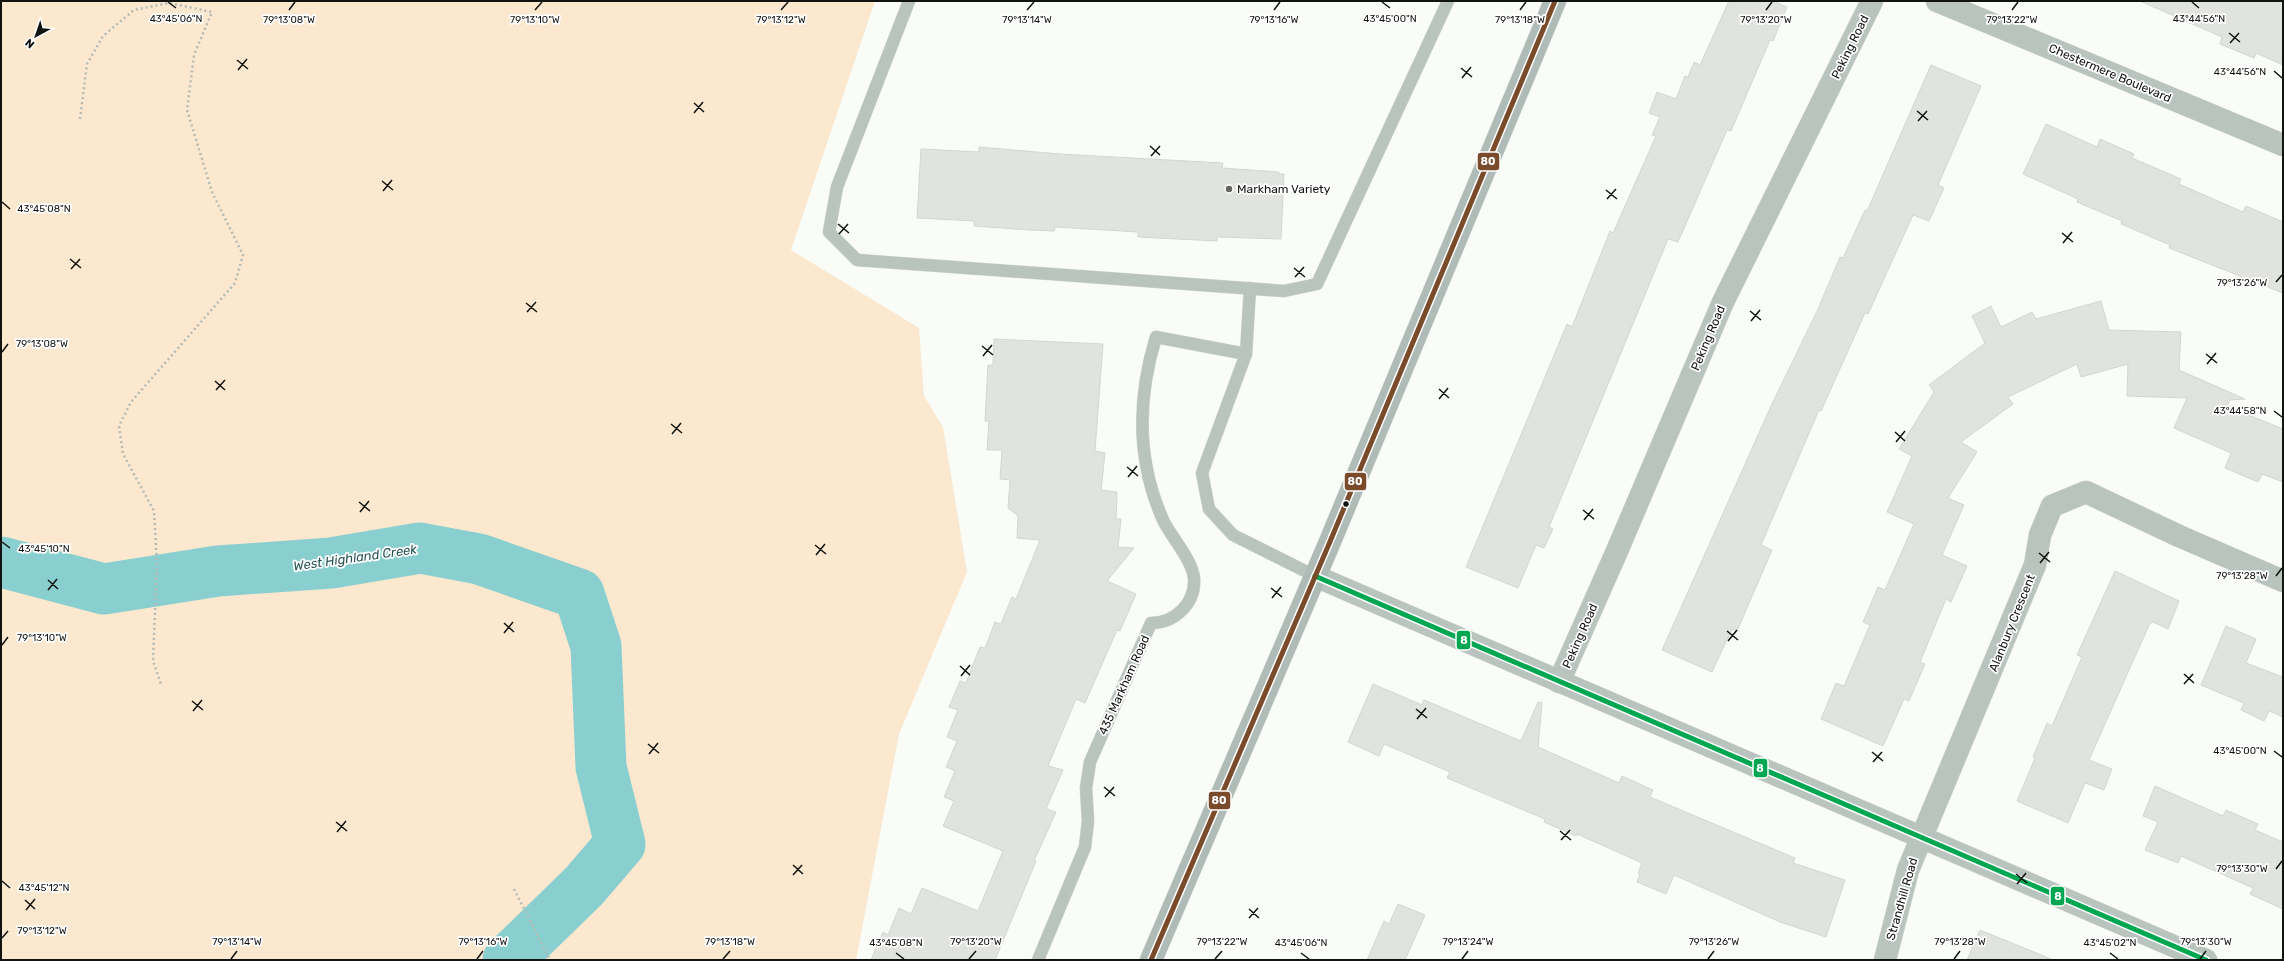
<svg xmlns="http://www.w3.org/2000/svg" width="2284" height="961" font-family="Rubik,sans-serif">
  <rect width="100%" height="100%" fill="#f9fcf7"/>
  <!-- green -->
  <polygon fill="#fbe8cf" points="1,1 875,1 791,250 919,328 924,396 943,427 967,572 899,734 856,960 1,960"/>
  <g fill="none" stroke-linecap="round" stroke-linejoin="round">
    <!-- river -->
    <polyline stroke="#8acfd0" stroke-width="51" points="1,562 104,589 218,571 331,563 420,548 479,559 579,594 596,646 601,767 620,844 584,886 508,960"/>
  </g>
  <!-- building -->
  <g fill="#e1e3df" stroke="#d4d6d2">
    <polygon points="1729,1 1773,1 1787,7 1773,41 1770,40 1731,131 1727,130 1678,242 1668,239 1549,527 1553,529 1544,548 1536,545 1518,588 1466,567 1567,324 1572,327 1610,231 1613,233 1656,136 1652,135 1660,117 1649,113 1657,92 1676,99 1685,76 1688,77 1694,62 1700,65"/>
    <polygon points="2140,1 2283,1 2283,65 2256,53 2254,58 2220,44 2222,37"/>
    <polygon points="1931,65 1981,86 1938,185 1944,188 1929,221 1913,215 1868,314 1865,313 1821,411 1819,410 1761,545 1772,550 1737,631 1732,629 1712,672 1662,650 1771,406 1818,309 1840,257 1843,258 1865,210 1867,211"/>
    <polygon points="2046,124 2097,147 2100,139 2134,154 2132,158 2181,179 2179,184 2243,212 2246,206 2283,222 2283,293 2169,248 2170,245 2121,224 2122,221 2077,202 2078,199 2023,174"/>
    <polygon points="979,147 1060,154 1223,163 1222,168 1279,172 1279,174 1284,174 1281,239 1217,237 1217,241 1138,237 1138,232 1055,227 1054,231 1029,230 974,226 974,221 917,218 921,149 979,152"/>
    <polygon points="2101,301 2109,330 2181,332 2179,370 2245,399 2230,400 2227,406 2283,429 2283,482 2262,474 2258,482 2225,468 2231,453 2174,428 2187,398 2127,396 2128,364 2081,377 2077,364 2008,397 2013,404 1961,442 1977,452 1948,498 1964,505 1942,555 1967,566 1951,602 1946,599 1920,662 1925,664 1909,701 1904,699 1883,746 1821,719 1836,683 1844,686 1870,625 1863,622 1878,587 1885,590 1914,524 1887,512 1912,456 1899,449 1934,392 1929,385 1985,343 1972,316 1991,306 2001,327 2032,312 2036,319"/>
    <polygon points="994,339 1103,344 1095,451 1105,453 1101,490 1117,492 1116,519 1121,519 1118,547 1134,548 1107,581 1136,594 1120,631 1117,630 1085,703 1076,699 1048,766 1063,770 1046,809 1056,812 1034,861 1036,861 995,960 871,960 883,932 888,935 899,908 911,914 922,888 978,911 1003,851 943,826 954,801 944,797 955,771 946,767 957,741 947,737 958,710 949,707 960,681 966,683 980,647 985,648 995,622 1001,624 1012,597 1016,599 1040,540 1017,538 1018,516 1008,508 1010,480 1000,479 1002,450 987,450 989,421 985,421 988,365 993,365"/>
    <polygon points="2115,571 2179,601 2168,629 2153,622 2150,623 2089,760 2112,769 2104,790 2085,783 2068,823 2017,801 2035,758 2033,757 2047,723 2052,726 2082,657 2077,655"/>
    <polygon points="2226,626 2256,639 2246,663 2283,677 2283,717 2269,711 2264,721 2241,710 2244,703 2201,685"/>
    <polygon points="1373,684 1422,705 1424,700 1521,741 1538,702 1542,703 1538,747 1619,783 1622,776 1653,790 1650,797 1795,858 1793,863 1845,880 1826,937 1780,922 1674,875 1666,894 1637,882 1640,874 1638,873 1642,863 1631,858 1577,834 1576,836 1544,822 1545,819 1447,778 1450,772 1384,744 1379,756 1348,742"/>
    <polygon points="2155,786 2223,816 2226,810 2258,824 2255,830 2283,842 2283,909 2250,894 2253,888 2181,856 2178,863 2145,850 2158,822 2143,816"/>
    <polygon points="1398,904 1425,915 1405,960 1367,960 1384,921 1389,924"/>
    <polygon points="1980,930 2051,959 2051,960 1967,960"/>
  </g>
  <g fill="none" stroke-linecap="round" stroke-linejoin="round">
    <!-- lane casing -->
    <g stroke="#d4d6d3" stroke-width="13">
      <g id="lane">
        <polyline points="909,1 837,187 829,232 857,260 1284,291 1317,284 1448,1"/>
        <polyline points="1246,354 1250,288"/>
        <path d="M1038,960L1085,847L1088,821L1086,788L1090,762L1151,623C1175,623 1196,603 1194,578C1192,560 1173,539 1164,522C1137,463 1137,399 1156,337L1246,354L1202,473L1209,509L1233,535L1315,576"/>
      </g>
    </g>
    <!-- street casing -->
    <g stroke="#d4d6d3" stroke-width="23">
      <g id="street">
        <polyline points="1937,1 2283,145"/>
        <polyline points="1315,576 2206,960"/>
        <polyline points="1559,682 1617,551 1723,302 1872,1"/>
        <polyline points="1885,960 1908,870 2035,565 2040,535 2052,506 2086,492 2179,536 2283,581"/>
      </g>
    </g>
    <!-- primary casing -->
    <g stroke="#d4d6d3" stroke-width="23">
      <polyline id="primary" points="1151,960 1329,544 1555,1"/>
    </g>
    <!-- path -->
    <g stroke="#b4bbb6" stroke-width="2.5" stroke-dasharray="2 3" stroke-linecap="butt">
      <polyline points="80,119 87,64 103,36 134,10 169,3 212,12 194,55 187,110 212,192 243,255 235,283 131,402 119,426 123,454 154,511 157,563 153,661 161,684"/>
      <polyline points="514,889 550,960"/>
    </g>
    <!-- lane -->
    <use href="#lane" stroke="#b9c4bf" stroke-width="12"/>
    <!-- street -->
    <use href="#street" stroke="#b9c4bf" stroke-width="22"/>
    <!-- primary -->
    <use href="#primary" stroke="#aebbb6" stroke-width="22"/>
    <!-- bus-1 casing -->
    <g stroke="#fff" stroke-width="8">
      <polyline id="bus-1" points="1315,576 2206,960"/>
    </g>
    <!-- bus-2 casing -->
    <g stroke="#fff" stroke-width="8">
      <polyline id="bus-2" points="1151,960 1329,544 1555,1"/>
    </g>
    <!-- bus-1 -->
    <use href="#bus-1" stroke="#00a651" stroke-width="5"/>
    <!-- bus-2 -->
    <use href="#bus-2" stroke="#7a4b2a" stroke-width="5"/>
  </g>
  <!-- ticks -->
  <path fill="none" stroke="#111310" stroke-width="1.5" d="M168,2L176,8M1382,2L1390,8M2192,2L2199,8M289,10L295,2M535,10L542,2M781,10L788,2M1027,10L1034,2M1274,10L1280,2M1520,10L1526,2M1766,10L1772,2M2012,10L2018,2M2229,33L2240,42M2230,43L2239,33M237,60L248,69M1461,68L1472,77M238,70L247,59M2274,71L2282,78M1462,78L1471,67M694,103L704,112M1917,111L1928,120M694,113L703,102M1918,121L1927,111M1150,146L1160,155M1151,156L1160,146M382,181L393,190M1606,190L1617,199M383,191L392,180M1607,199L1616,189M2,202L10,209M838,224L849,233M2062,233L2073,242M839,234L848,224M2063,243L2072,232M70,259L81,268M1294,268L1305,277M71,269L80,259M1295,277L1304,267M2276,282L2282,275M526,303L537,312M1750,311L1761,320M527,312L536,302M1751,321L1760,310M982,346L993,355M2,352L8,344M2206,354L2217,363M983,356L992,345M2207,364L2216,353M215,381L225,390M1439,389L1449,398M216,390L225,380M1439,399L1448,388M2274,411L2282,417M671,424L682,433M1895,432L1905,441M672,434L681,423M1896,442L1905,431M1127,467L1138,476M1128,477L1137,466M359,502L370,511M1583,510L1594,519M360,512L369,501M1584,520L1593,509M2,542L10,548M815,545L826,554M2039,553L2050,562M816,555L825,544M2040,563L2049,552M2276,576L2282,568M48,580L58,589M1271,588L1282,597M48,590L57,579M1272,598L1281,587M504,623L514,632M1727,631L1738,640M504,633L513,622M1728,641L1737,630M2,645L8,637M960,666L970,675M2184,674L2194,683M961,676L970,665M2184,684L2193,674M192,701L203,710M1416,709L1427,718M193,711L202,700M1417,719L1426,708M648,744L659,753M2274,751L2282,757M1872,752L1883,761M649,754L658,743M1873,762L1882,752M1104,787L1115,796M1105,797L1114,787M336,822L347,831M1560,831L1571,840M337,832L346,821M1561,840L1570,830M793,865L803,874M2276,869L2282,861M2016,874L2027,883M793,875L802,865M2,881L10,888M2017,884L2026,873M25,900L35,909M1249,909L1259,918M26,910L35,899M1249,918L1258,908M2,938L8,931M896,953L904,959M1301,953L1309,959M2110,953L2118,959M231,959L237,951M477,959L483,951M723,959L730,951M969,959L976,951M1215,959L1222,951M1462,959L1468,951M1708,959L1714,951M1954,959L1960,951M2200,959L2206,951"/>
  <!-- markers -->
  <circle fill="#626561" stroke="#fff" stroke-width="1.5" cx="1229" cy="189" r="4"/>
  <circle fill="#111310" stroke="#fff" stroke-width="1.5" cx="1346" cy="504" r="3.5"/>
  <g text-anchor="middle" stroke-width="3.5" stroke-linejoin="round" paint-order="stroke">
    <!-- street labels -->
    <g font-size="12" fill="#111310" stroke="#fff">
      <text transform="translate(1850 47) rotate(-64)" y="4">Peking Road</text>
      <text transform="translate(2110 73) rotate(23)" y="4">Chestermere Boulevard</text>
      <text transform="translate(1708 338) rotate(-67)" y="4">Peking Road</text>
      <text transform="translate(2012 623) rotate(-68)" y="4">Alanbury Crescent</text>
      <text transform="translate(1580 636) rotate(-66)" y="4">Peking Road</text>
      <text transform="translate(1124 685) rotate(-66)" y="4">435 Markham Road</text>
      <text transform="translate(1902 899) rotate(-74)" y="4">Strandhill Road</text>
    </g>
    <!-- poi labels -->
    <g font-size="12" fill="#111310" stroke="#fff" text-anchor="start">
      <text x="1237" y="193">Markham Variety</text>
    </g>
    <!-- water labels -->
    <g font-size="13" font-style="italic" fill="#295557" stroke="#fff">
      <text transform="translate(355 557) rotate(-8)" y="5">West Highland Creek</text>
    </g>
  </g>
  <g font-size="10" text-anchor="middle" fill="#111310" stroke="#fff" stroke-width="3.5" stroke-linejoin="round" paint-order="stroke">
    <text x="2199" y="22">43°44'56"N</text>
    <text x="176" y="22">43°45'06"N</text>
    <text x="1390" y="22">43°45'00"N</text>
    <text x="289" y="23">79°13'08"W</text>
    <text x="535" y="23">79°13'10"W</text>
    <text x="781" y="23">79°13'12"W</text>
    <text x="1027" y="23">79°13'14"W</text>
    <text x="1274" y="23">79°13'16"W</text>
    <text x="1520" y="23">79°13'18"W</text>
    <text x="1766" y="23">79°13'20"W</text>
    <text x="2012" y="23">79°13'22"W</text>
    <text x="2240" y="75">43°44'56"N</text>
    <text x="44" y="212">43°45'08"N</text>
    <text x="2242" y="286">79°13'26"W</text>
    <text x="42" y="347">79°13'08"W</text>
    <text x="2240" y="414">43°44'58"N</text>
    <text x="44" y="552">43°45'10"N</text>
    <text x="2242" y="579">79°13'28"W</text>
    <text x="42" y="641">79°13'10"W</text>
    <text x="2240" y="754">43°45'00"N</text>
    <text x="2242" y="872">79°13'30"W</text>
    <text x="44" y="891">43°45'12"N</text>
    <text x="42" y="934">79°13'12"W</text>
    <text x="237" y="945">79°13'14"W</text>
    <text x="483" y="945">79°13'16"W</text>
    <text x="730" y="945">79°13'18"W</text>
    <text x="976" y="945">79°13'20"W</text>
    <text x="1222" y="945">79°13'22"W</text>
    <text x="1468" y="945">79°13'24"W</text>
    <text x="1714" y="945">79°13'26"W</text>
    <text x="1960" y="945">79°13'28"W</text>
    <text x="2206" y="945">79°13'30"W</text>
    <text x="896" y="946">43°45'08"N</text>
    <text x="1301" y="946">43°45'06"N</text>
    <text x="2110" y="946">43°45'02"N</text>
  </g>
  <g stroke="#fff" stroke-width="1.5">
    <rect x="1477" y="152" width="23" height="19" rx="4" fill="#7a4b2a"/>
    <rect x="1344" y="472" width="23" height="19" rx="4" fill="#7a4b2a"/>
    <rect x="1456" y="630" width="15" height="20" rx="4" fill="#00a651"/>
    <rect x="1753" y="758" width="15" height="20" rx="4" fill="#00a651"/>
    <rect x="1208" y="791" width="23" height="19" rx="4" fill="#7a4b2a"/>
    <rect x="2050" y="886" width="15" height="20" rx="4" fill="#00a651"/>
  </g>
  <g font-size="11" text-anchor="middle" font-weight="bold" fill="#fff">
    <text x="1488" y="165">80</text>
    <text x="1355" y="485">80</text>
    <text x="1464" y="644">8</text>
    <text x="1760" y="772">8</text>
    <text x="1219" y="804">80</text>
    <text x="2058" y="900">8</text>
  </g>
  <!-- border -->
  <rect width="2284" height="961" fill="none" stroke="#111310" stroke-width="4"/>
  <!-- north arrow -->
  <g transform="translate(36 36) rotate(220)" stroke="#ffffff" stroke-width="3" paint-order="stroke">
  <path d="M0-3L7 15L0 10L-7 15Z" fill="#111310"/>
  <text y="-6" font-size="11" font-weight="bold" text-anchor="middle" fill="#111310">N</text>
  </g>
</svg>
